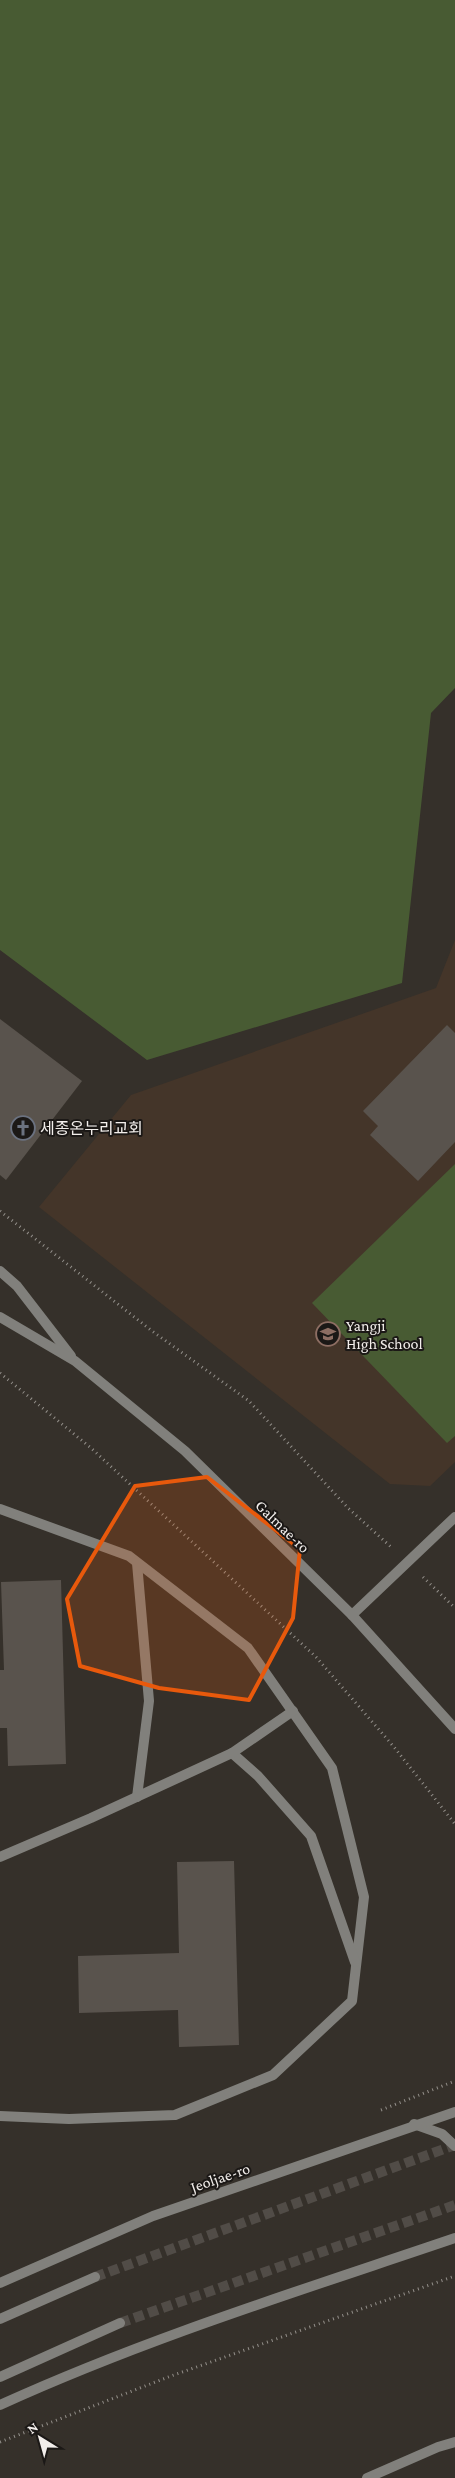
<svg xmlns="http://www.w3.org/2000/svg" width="455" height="2478" font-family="'Crimson Pro','Noto Sans KR',serif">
  <rect width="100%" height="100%" fill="#35302a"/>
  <!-- education -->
  <polygon fill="#443529" points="455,940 455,1462 430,1486 390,1484 39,1207 131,1095 436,988"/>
  <!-- green -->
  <g fill="#485b33">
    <polygon points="0,0 455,0 455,688 431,713 402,983 147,1060 0,950"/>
    <polygon points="455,1164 455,1436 447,1443 312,1303"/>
  </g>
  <!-- building -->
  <g fill="#59534d">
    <polygon points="0,1019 82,1081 6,1180 0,1175"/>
    <polygon points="447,1025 455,1033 455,1142 418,1181 370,1135 378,1126 363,1111"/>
    <polygon points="61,1580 66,1764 8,1766 7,1728 0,1728 0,1670 4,1670 1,1582"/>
    <polygon points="234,1861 239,2045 179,2047 178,2010 79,2013 78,1956 179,1953 177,1862"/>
  </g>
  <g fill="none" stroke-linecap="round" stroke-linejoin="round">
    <!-- tertiary-tunnel -->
    <g stroke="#514c47" stroke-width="10" stroke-dasharray="10 5" stroke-linecap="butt">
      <polyline points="95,2277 455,2145"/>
      <polyline points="120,2323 455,2205"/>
    </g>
    <!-- path -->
    <g stroke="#94908b" stroke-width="3" stroke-dasharray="1 4" stroke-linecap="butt">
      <polyline points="0,1211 152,1331 249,1401 348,1508 391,1547"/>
      <polyline points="0,1373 91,1448 316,1657 394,1747 455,1824"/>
      <polyline points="423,1577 455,1608"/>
      <polyline points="381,2110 455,2081"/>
      <polyline points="0,2442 171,2376 455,2276"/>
    </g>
    <!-- service -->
    <g stroke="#81807c" stroke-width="10">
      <polyline points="0,1509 129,1556 248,1648 332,1768 364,1897 352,2001 273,2075 175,2115 69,2119 0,2116"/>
      <polyline points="137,1563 149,1701 137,1797"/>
      <polyline points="232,1753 258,1776 311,1836 355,1962"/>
      <polyline points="0,1857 91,1818 232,1753 293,1711"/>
      <polyline points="367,2478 438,2447 455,2442"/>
    </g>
    <!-- minor -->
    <polyline stroke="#81807c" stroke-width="10" points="352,1615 455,1517"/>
    <!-- tertiary -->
    <g stroke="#81807c" stroke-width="10">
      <polyline points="0,1271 17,1286 71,1356"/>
      <polyline points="0,1317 75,1361 185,1451 352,1615 455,1729"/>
      <polyline points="414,2124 442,2134 455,2146"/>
      <polyline points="0,2283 153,2216 455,2112"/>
      <polyline points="0,2319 95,2277"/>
      <polyline points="0,2377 120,2323"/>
      <path d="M0,2405C147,2338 302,2290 455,2238"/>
    </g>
  </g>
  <!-- marked area -->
  <path fill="#e8590c" fill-opacity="0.2" stroke="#e8590c" stroke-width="4" stroke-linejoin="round" d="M207,1477L300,1549L293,1618L249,1700L159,1688L80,1666L67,1599L135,1486Z"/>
  <!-- icons -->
  <defs>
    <g id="church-ring" transform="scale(1.25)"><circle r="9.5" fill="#1b1816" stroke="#6b7280" stroke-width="1.5"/><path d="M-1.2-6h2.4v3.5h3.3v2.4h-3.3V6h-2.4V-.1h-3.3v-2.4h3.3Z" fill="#6b7280"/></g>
    <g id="school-ring" transform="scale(1.25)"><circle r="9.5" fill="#1b1816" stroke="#8d6e63" stroke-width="1.5"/><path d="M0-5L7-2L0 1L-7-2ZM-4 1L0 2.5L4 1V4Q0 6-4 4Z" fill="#8d6e63"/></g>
  </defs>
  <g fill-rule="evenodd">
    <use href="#church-ring" x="23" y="1128"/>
    <use href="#school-ring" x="328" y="1334"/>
  </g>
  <g text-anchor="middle" stroke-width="4" stroke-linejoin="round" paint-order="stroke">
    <!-- poi labels -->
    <g font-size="16" fill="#f2eeeb" stroke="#1b1816" text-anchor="start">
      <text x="40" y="1134">세종온누리교회</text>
      <text x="346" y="1331">Yangji<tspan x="346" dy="18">High School</tspan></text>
    </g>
    <!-- street labels -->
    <g font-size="16" fill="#f2eeeb" stroke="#1b1816">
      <text transform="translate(283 1526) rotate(44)" y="6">Galmae-ro</text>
      <text transform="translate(220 2177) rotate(-19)" y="6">Jeoljae-ro</text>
    </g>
  </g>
  <!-- north arrow -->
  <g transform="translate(40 2438) rotate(323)" stroke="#1b1816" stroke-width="4" paint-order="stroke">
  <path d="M0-4L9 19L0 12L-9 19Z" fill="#f2eeeb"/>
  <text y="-8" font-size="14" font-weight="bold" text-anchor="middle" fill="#f2eeeb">N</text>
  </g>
</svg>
